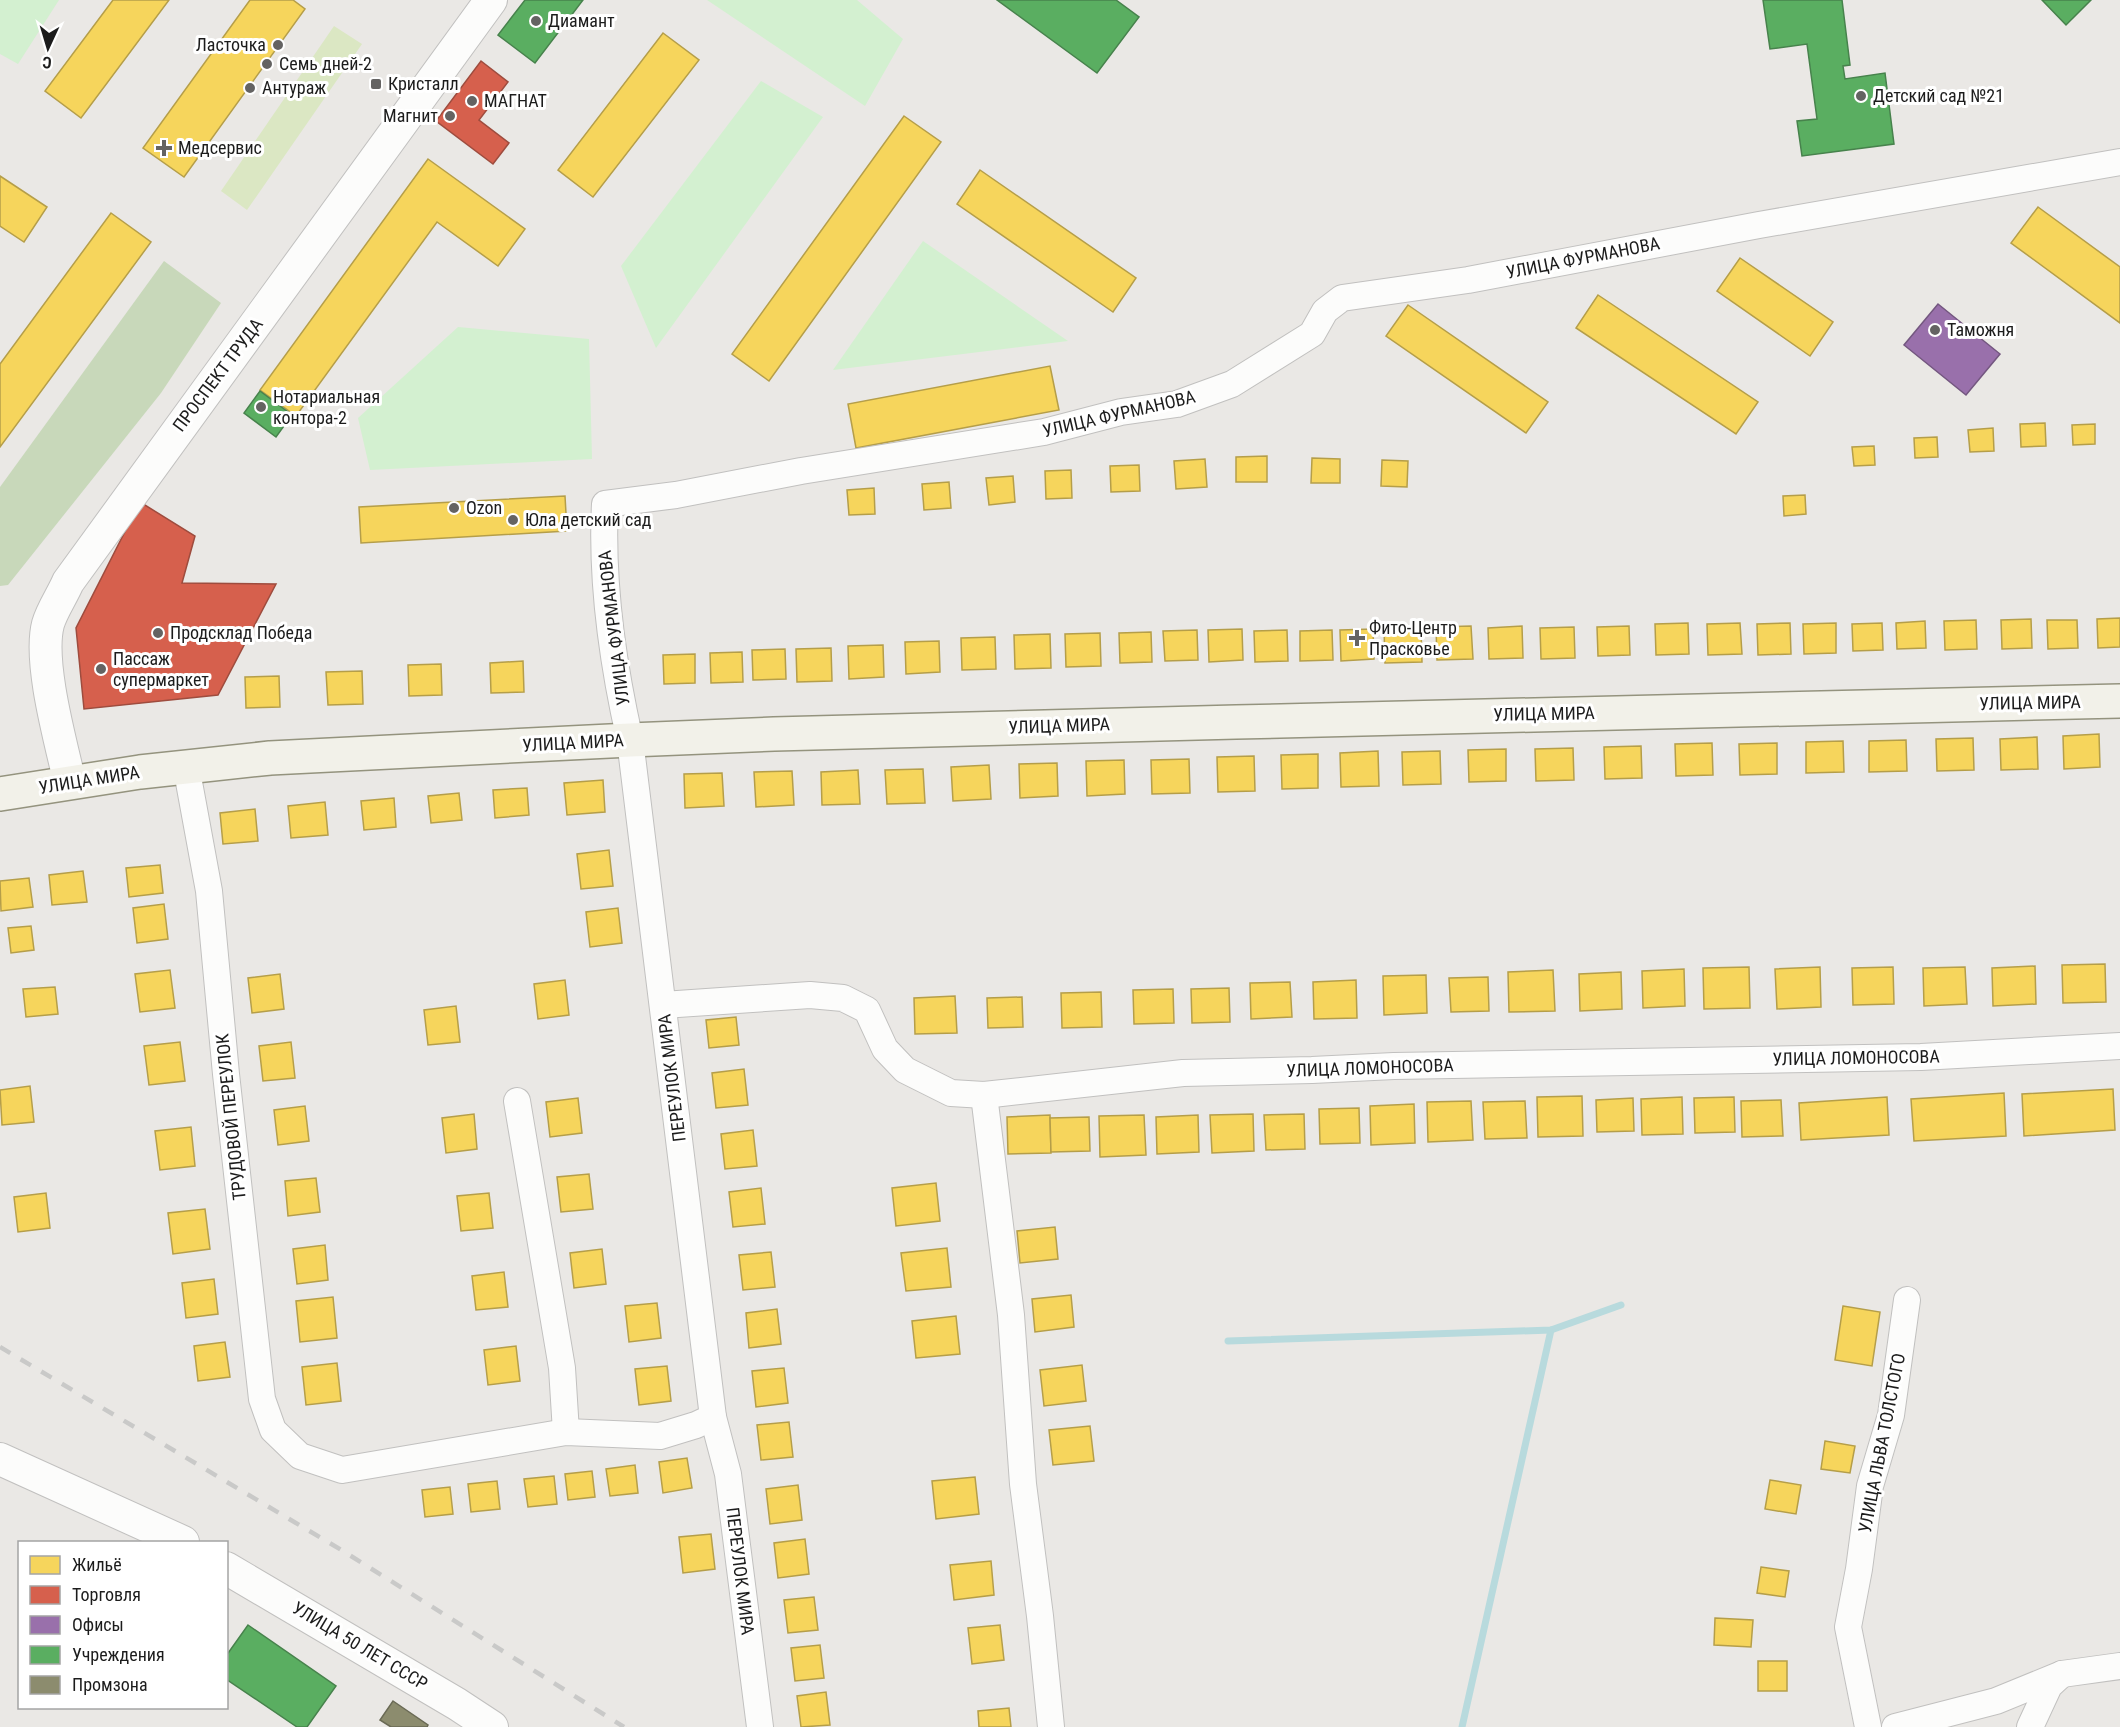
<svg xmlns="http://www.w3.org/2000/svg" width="2120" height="1727" font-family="'Roboto Condensed',sans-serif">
  <rect width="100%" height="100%" fill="#eae8e5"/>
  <!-- grass -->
  <polygon fill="#dbe7c3" points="334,26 362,44 247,210 221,191"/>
  <!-- forest -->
  <polygon fill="#c8d8ba" points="164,261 221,303 161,393 8,585 0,586 0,487"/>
  <!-- park -->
  <g fill="#d3f0d0">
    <polygon points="0,0 59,0 18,64 0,54"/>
    <polygon points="707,0 857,0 903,39 865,106"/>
    <polygon points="761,81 823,117 656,348 621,266"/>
    <polygon points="923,241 1068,341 833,370"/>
    <polygon points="458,327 589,339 592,459 370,470 358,418"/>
  </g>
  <!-- homes -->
  <g fill="#f6d55c" stroke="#b59e49" stroke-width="1.5">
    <polygon points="113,0 169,0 81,118 45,91"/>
    <polygon points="250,0 293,0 305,9 184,177 143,148"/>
    <polygon points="663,33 699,60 593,197 558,170"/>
    <polygon points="904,116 941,142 769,381 732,354"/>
    <polygon points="428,159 525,229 498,266 437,222 296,416 260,390"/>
    <polygon points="980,170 1136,278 1113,312 957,204"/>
    <polygon points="0,176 47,207 24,242 0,226"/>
    <polygon points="2038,207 2120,267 2120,323 2011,243"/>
    <polygon points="111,213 151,242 0,447 0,364"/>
    <polygon points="1740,258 1833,322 1810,356 1717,291"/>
    <polygon points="1598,295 1758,402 1736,434 1576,328"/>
    <polygon points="1408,305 1548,402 1526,433 1386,336"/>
    <polygon points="1050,366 1059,410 856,448 848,404"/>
    <polygon points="2045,423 2046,446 2021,447 2020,424"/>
    <polygon points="2095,424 2095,444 2073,445 2072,425"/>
    <polygon points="1993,428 1994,451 1970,452 1968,430"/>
    <polygon points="1937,437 1938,457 1915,458 1914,438"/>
    <polygon points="1874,446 1875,465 1854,466 1852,447"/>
    <polygon points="1267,456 1267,482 1236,482 1236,457"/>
    <polygon points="1312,458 1340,459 1340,483 1311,483"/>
    <polygon points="1205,459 1207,487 1176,489 1174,461"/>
    <polygon points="1382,460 1408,461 1407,487 1381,486"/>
    <polygon points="1139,465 1140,491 1111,492 1110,466"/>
    <polygon points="1071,470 1072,498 1046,499 1045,471"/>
    <polygon points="1013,476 1015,502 989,505 986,478"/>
    <polygon points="949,482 951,508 924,510 922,484"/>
    <polygon points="874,488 875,514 849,515 847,490"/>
    <polygon points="1805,495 1806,514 1784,516 1783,496"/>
    <polygon points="565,496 567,531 361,543 359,507"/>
    <polygon points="2120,618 2120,647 2098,648 2097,619"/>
    <polygon points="2031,619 2032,648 2002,649 2001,620"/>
    <polygon points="1976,620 1977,649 1945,650 1944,621"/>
    <polygon points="2047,620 2077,620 2078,648 2048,649"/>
    <polygon points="1925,621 1926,648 1897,649 1896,623"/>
    <polygon points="1688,623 1689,654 1656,655 1655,624"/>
    <polygon points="1740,623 1742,654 1708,655 1707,624"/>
    <polygon points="1790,623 1791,654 1758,655 1757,624"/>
    <polygon points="1836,623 1836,653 1804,654 1803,624"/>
    <polygon points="1882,623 1883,650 1853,651 1852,624"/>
    <polygon points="1471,626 1473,659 1437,660 1436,627"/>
    <polygon points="1522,626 1523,658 1489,659 1488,628"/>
    <polygon points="1629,626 1630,655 1598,656 1597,627"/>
    <polygon points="1421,627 1422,662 1385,663 1384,628"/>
    <polygon points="1574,627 1575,658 1541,659 1540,628"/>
    <polygon points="1242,629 1243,660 1209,662 1208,630"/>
    <polygon points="1373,629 1374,659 1341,661 1340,630"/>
    <polygon points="1197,630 1198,660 1165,661 1163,631"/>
    <polygon points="1287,630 1288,661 1255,662 1254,631"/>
    <polygon points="1332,630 1333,660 1300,661 1300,631"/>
    <polygon points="1151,632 1152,662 1120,663 1119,633"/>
    <polygon points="1100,633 1101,666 1066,667 1065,634"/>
    <polygon points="1050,634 1051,668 1015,669 1014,635"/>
    <polygon points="995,637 996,669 962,670 961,638"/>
    <polygon points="939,641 940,672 906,674 905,642"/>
    <polygon points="883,645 884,677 849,679 848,646"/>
    <polygon points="831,648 832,681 797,682 796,649"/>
    <polygon points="785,649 786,679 753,680 752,650"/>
    <polygon points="742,652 743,682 711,683 710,653"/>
    <polygon points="695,654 695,683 664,684 663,655"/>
    <polygon points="523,661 524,692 491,693 490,663"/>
    <polygon points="441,664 442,695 409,696 408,665"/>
    <polygon points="362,671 363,704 328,705 326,672"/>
    <polygon points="279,676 280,707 246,708 245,677"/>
    <polygon points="2099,734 2100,767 2064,769 2063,736"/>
    <polygon points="2037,737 2038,769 2001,770 2000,739"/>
    <polygon points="1973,738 1974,770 1937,771 1936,739"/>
    <polygon points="1906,740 1907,771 1869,772 1869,741"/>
    <polygon points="1843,741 1844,772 1806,773 1806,742"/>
    <polygon points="1712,743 1713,775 1676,776 1675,744"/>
    <polygon points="1777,743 1777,774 1740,775 1739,744"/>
    <polygon points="1641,746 1642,778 1605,779 1604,747"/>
    <polygon points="1573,748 1574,780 1536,781 1535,749"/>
    <polygon points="1506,749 1506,781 1469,782 1468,750"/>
    <polygon points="1378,751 1379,786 1341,787 1340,753"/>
    <polygon points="1440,751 1441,784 1403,785 1402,752"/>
    <polygon points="1318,754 1318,788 1282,789 1281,755"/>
    <polygon points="1254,756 1255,791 1218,792 1217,757"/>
    <polygon points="1189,759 1190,793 1152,794 1151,760"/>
    <polygon points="1124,760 1125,794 1087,796 1086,761"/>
    <polygon points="1057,763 1058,796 1020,798 1019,764"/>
    <polygon points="989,765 991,799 953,801 951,767"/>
    <polygon points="923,769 925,803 887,804 885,770"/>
    <polygon points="858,770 860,804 822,805 821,772"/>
    <polygon points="792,771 794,805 756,807 754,772"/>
    <polygon points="722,773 724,806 685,808 684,774"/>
    <polygon points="603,780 605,812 567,815 564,783"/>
    <polygon points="527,788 529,815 495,818 493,790"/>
    <polygon points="459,793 462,820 431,823 428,796"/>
    <polygon points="394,798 396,827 364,830 361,801"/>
    <polygon points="325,802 328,835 291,838 288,806"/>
    <polygon points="255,809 258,841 223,844 220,813"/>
    <polygon points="609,850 613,886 581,889 577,854"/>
    <polygon points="160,865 163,893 129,897 126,868"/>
    <polygon points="83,871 87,902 52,905 49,875"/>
    <polygon points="29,878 33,907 1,911 0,881"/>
    <polygon points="164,904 168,939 137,943 133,908"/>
    <polygon points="618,908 622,943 590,947 586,912"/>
    <polygon points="31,926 34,950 11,953 8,928"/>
    <polygon points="2105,964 2106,1002 2063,1003 2062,965"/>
    <polygon points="2035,966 2036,1004 1993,1006 1992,968"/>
    <polygon points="1749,967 1750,1008 1704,1009 1703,968"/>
    <polygon points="1820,967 1821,1007 1777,1009 1775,969"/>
    <polygon points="1893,967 1894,1004 1853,1005 1852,968"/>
    <polygon points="1965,967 1967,1004 1924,1006 1923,968"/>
    <polygon points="1684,969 1685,1006 1643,1008 1642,971"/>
    <polygon points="170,970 175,1008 140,1012 135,974"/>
    <polygon points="1553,970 1555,1011 1509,1012 1508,972"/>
    <polygon points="1621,972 1622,1009 1580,1011 1579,974"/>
    <polygon points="280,974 284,1009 252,1013 248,978"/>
    <polygon points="1426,975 1427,1013 1384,1015 1383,976"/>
    <polygon points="1488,977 1489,1011 1451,1012 1449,978"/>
    <polygon points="565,980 569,1015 538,1019 534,984"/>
    <polygon points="1356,980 1357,1018 1314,1019 1313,982"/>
    <polygon points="1290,982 1292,1017 1251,1019 1250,983"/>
    <polygon points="55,987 58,1014 26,1017 23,989"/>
    <polygon points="1229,988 1230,1022 1192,1023 1191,989"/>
    <polygon points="1173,989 1174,1023 1134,1024 1133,990"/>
    <polygon points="1101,992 1102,1027 1062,1028 1061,993"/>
    <polygon points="955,996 957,1033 915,1034 914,998"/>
    <polygon points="1022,997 1023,1027 988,1028 987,998"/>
    <polygon points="456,1006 460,1042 428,1045 424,1010"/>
    <polygon points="736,1017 739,1045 709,1048 706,1020"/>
    <polygon points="180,1042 185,1081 149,1085 144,1046"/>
    <polygon points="291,1042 295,1078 263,1081 259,1046"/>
    <polygon points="744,1069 748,1105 716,1108 712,1073"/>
    <polygon points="30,1086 34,1122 2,1125 0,1090"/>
    <polygon points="2113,1089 2115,1130 2024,1136 2022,1094"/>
    <polygon points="2004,1093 2006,1136 1914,1141 1911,1099"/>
    <polygon points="1582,1096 1583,1136 1538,1137 1537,1097"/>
    <polygon points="1682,1097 1683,1134 1642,1135 1641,1099"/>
    <polygon points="1734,1097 1735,1132 1695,1133 1694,1098"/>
    <polygon points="1887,1097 1889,1135 1801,1140 1799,1103"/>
    <polygon points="578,1098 582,1133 550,1137 546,1102"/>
    <polygon points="1633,1098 1634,1131 1597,1132 1596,1100"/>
    <polygon points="1781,1100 1783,1136 1742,1137 1741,1101"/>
    <polygon points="1471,1101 1473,1140 1428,1142 1427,1102"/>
    <polygon points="1525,1101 1527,1138 1485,1139 1483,1102"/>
    <polygon points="1414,1104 1415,1143 1371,1145 1370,1106"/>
    <polygon points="305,1106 309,1141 278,1145 274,1110"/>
    <polygon points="1359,1108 1360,1143 1320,1144 1319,1109"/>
    <polygon points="474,1114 477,1149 446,1153 442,1118"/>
    <polygon points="1253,1114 1254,1151 1212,1153 1210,1115"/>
    <polygon points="1304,1114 1305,1149 1266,1150 1264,1115"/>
    <polygon points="1050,1115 1051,1153 1008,1154 1007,1117"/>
    <polygon points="1144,1115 1146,1155 1100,1157 1099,1116"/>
    <polygon points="1198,1115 1199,1152 1157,1154 1156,1117"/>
    <polygon points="1089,1117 1090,1151 1051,1152 1050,1118"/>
    <polygon points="191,1127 195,1166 160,1170 155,1131"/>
    <polygon points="753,1130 757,1166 725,1169 721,1134"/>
    <polygon points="589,1174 593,1209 561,1212 557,1177"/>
    <polygon points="316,1178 320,1212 288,1216 285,1181"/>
    <polygon points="936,1183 940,1221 896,1226 892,1188"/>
    <polygon points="761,1188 765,1224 733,1227 729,1192"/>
    <polygon points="46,1193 50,1228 18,1232 14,1197"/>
    <polygon points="489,1193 493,1228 461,1231 457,1196"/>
    <polygon points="205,1209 210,1249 173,1254 168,1213"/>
    <polygon points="1055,1227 1058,1259 1020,1263 1017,1231"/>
    <polygon points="325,1245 328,1280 297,1284 293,1249"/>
    <polygon points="947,1248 951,1287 906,1291 901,1253"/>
    <polygon points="602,1249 606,1284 574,1288 570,1253"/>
    <polygon points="771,1252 775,1287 743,1290 739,1255"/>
    <polygon points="504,1272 508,1307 476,1310 472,1276"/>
    <polygon points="214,1279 218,1314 186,1318 182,1283"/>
    <polygon points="1071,1295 1074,1327 1035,1332 1032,1299"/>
    <polygon points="333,1297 337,1338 300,1342 296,1301"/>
    <polygon points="657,1303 661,1338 629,1342 625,1306"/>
    <polygon points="1843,1306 1880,1312 1872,1366 1835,1360"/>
    <polygon points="777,1309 781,1344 749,1348 746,1313"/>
    <polygon points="956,1316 960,1354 916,1358 912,1321"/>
    <polygon points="225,1342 230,1377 198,1381 194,1346"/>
    <polygon points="516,1346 520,1381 488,1385 484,1350"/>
    <polygon points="337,1363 341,1401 306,1405 302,1367"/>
    <polygon points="1082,1365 1086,1401 1044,1406 1040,1370"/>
    <polygon points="667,1366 671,1401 639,1405 635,1369"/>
    <polygon points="784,1368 788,1403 756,1407 752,1371"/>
    <polygon points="789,1422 793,1457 761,1460 757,1425"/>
    <polygon points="1090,1426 1094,1461 1053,1465 1049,1430"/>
    <polygon points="1825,1441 1855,1446 1850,1473 1821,1469"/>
    <polygon points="687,1458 692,1488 663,1493 659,1462"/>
    <polygon points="635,1465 638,1493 610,1496 606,1469"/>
    <polygon points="592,1471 595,1497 568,1500 565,1474"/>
    <polygon points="554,1476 557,1504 528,1507 524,1479"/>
    <polygon points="975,1477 979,1514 936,1519 932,1481"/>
    <polygon points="1770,1480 1801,1485 1796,1514 1765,1509"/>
    <polygon points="497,1481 500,1509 471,1512 468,1484"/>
    <polygon points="798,1485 802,1520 770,1524 766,1489"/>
    <polygon points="450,1487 453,1514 425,1517 422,1490"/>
    <polygon points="711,1534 715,1569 683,1573 679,1537"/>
    <polygon points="805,1539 809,1574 778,1578 774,1543"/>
    <polygon points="991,1561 994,1595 954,1600 950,1565"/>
    <polygon points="1761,1567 1789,1571 1785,1597 1757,1593"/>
    <polygon points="814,1597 818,1630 788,1633 784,1600"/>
    <polygon points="1715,1618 1753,1620 1751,1647 1714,1645"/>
    <polygon points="1000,1625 1004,1660 972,1664 968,1628"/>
    <polygon points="820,1645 824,1678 795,1681 791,1648"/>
    <rect x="1758" y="1661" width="29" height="30"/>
    <polygon points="826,1692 830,1725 801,1727 797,1696"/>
    <polygon points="1009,1708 1011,1727 979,1727 978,1711"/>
  </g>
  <!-- shops -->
  <g fill="#d6604d" stroke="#9e4c3e" stroke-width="1.5">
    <polygon points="481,61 508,82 479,120 509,143 493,164 436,121"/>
    <polygon points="140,502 195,536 182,583 276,584 218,695 84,709 76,628"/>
  </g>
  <!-- offices -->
  <polygon fill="#9970ab" stroke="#745780" stroke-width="1.5" points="1938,304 2000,354 1966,395 1904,345"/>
  <!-- public -->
  <g fill="#5aae61" stroke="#47824c" stroke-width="1.5">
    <polygon points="525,0 583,0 535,63 498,35"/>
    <polygon points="997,0 1116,0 1139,17 1097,73"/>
    <polygon points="1763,0 1842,0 1850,65 1843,66 1845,79 1885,73 1894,144 1802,156 1797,121 1817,119 1807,44 1770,49"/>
    <polygon points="2042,0 2091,0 2066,25"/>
    <polygon points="260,391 292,415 276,437 244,413"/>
    <polygon points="248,1625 336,1686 307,1727 297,1727 226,1679 226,1656"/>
  </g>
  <!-- industry -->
  <polygon fill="#8c8c6e" stroke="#6a6a55" stroke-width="1.5" points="393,1701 428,1725 427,1727 391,1727 380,1720"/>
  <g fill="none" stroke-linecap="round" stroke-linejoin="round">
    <!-- stream -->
    <g stroke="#b8dadd" stroke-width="7">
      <polyline points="1228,1341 1551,1330 1621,1305"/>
      <polyline points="1462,1727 1551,1330"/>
    </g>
    <!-- minor casing -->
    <g stroke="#c1c0bf" stroke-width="28">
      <g id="minor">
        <polyline points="186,766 209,891 226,1074 262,1399 273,1430 300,1456 342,1470 566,1432 660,1436 696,1425 713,1417"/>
        <polyline points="663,1005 810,995 843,998 867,1010 885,1049 905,1070 951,1093 984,1095 1183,1073 1312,1070 1394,1066 1921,1057 2120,1046"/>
        <polyline points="984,1095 1011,1315 1023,1484 1040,1616 1051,1727"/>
        <polyline points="517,1101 562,1368 566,1432"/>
        <path d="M760,1727L728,1474L713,1417L630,740C613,665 601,581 605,504L676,495L801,471L1044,432L1121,412L1177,404L1232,384L1312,334L1325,311L1342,298L1468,280L1759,225L2120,162"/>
        <polyline points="1868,1727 1848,1627 1859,1569 1870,1486 1891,1415 1907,1300"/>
        <polyline points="1895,1727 1996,1701 2062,1674 2120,1666"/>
        <polyline points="2030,1727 2049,1686 2062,1674"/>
      </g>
    </g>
    <!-- tertiary casing -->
    <g stroke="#c1c0bf" stroke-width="34">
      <g id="tertiary">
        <path d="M70,783C61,743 38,662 48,624C52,610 62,596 68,582L491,0"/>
        <polyline points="0,1459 183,1542"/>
        <polyline points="226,1568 457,1704 492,1727"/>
      </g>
    </g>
    <!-- secondary casing -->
    <g stroke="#94937e" stroke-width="36">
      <polyline id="secondary" points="0,794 140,772 270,758 630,740 774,734 1236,722 2120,701"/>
    </g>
    <!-- minor -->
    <use href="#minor" stroke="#fcfcfb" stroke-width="26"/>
    <!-- tertiary -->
    <use href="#tertiary" stroke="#fcfcfb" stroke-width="32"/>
    <!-- secondary -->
    <use href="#secondary" stroke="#f2f1e9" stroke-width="33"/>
    <!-- rail -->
    <polyline stroke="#c9c9c8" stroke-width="4.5" stroke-dasharray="12 12" stroke-linecap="butt" points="0,1347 343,1551 624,1727"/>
  </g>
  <!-- markers -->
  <g fill="#646362" stroke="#fff" stroke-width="2">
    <circle cx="536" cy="21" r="6"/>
    <circle cx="278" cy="45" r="6"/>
    <circle cx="267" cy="64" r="6"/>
    <rect x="370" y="78" width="12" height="12" rx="3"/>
    <circle cx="250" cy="88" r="6"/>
    <circle cx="1861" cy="96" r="6"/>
    <circle cx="472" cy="101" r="6"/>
    <circle cx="450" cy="116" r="6"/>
    <path d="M161 139h6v6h6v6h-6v6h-6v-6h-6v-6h6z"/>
    <circle cx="1935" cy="330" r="6"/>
    <circle cx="261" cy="407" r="6"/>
    <circle cx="454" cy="508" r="6"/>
    <circle cx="513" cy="520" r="6"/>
    <circle cx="158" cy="633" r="6"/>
    <path d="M1354 629h6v6h6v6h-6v6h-6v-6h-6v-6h6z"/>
    <circle cx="101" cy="669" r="6"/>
  </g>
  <g text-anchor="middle" stroke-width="6" stroke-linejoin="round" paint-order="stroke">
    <!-- poi labels -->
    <g font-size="18" fill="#1c1c1c" stroke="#fff" text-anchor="start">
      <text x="548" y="27">Диамант</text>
      <text x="266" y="51" text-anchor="end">Ласточка</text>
      <text x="279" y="70">Семь дней-2</text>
      <text x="388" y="90">Кристалл</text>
      <text x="262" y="94">Антураж</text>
      <text x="1873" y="102">Детский сад №21</text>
      <text x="484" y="107">МАГНАТ</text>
      <text x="438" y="122" text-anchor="end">Магнит</text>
      <text x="178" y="154">Медсервис</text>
      <text x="1947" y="336">Таможня</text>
      <text x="273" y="403">Нотариальная<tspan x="273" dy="21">контора-2</tspan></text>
      <text x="466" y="514">Ozon</text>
      <text x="525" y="526">Юла детский сад</text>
      <text x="1369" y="634">Фито-Центр<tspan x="1369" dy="21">Прасковье</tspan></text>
      <text x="170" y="639">Продсклад Победа</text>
      <text x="113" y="665">Пассаж<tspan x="113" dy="21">супермаркет</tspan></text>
    </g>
    <!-- street labels -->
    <g font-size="18" fill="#1c1c1c" stroke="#fff">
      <text transform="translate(1583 258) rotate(-11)" y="6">УЛИЦА ФУРМАНОВА</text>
      <text transform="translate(218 375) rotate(-53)" y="6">ПРОСПЕКТ ТРУДА</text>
      <text transform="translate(1119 414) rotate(-13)" y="6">УЛИЦА ФУРМАНОВА</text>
      <text transform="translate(614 628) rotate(-97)" y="6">УЛИЦА ФУРМАНОВА</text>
      <text transform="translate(2030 703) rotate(-1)" y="6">УЛИЦА МИРА</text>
      <text transform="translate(1544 714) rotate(-1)" y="6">УЛИЦА МИРА</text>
      <text transform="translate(1059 726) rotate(-2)" y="6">УЛИЦА МИРА</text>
      <text transform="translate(573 743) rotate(-3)" y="6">УЛИЦА МИРА</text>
      <text transform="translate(89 780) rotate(-9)" y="6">УЛИЦА МИРА</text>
      <text transform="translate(1856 1058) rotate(-1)" y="6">УЛИЦА ЛОМОНОСОВА</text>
      <text transform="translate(1370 1068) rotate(-2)" y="6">УЛИЦА ЛОМОНОСОВА</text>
      <text transform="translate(672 1078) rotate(-97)" y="6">ПЕРЕУЛОК МИРА</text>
      <text transform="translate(231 1117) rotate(-96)" y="6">ТРУДОВОЙ ПЕРЕУЛОК</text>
      <text transform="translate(1882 1443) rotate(-79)" y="6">УЛИЦА ЛЬВА ТОЛСТОГО</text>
      <text transform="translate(740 1571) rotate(83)" y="6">ПЕРЕУЛОК МИРА</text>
      <text transform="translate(360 1646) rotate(31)" y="6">УЛИЦА 50 ЛЕТ СССР</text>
    </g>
  </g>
  <!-- legend -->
  <rect x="18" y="1541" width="210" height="168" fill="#ffffff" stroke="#a4a4a4" stroke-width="1.5"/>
  <rect x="30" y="1556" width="30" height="18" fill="#f6d55c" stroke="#a4a4a4" stroke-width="1.5"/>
  <text x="72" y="1571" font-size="18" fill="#1c1c1c">Жильё</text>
  <rect x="30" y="1586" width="30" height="18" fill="#d6604d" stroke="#a4a4a4" stroke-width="1.5"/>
  <text x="72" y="1601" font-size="18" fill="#1c1c1c">Торговля</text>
  <rect x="30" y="1616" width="30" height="18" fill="#9970ab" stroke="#a4a4a4" stroke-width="1.5"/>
  <text x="72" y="1631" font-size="18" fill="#1c1c1c">Офисы</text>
  <rect x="30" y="1646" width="30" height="18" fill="#5aae61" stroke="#a4a4a4" stroke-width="1.5"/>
  <text x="72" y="1661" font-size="18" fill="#1c1c1c">Учреждения</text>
  <rect x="30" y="1676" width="30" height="18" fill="#8c8c6e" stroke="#a4a4a4" stroke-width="1.5"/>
  <text x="72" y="1691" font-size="18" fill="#1c1c1c">Промзона</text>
  <!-- north arrow -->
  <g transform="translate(48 48) rotate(184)" stroke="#ffffff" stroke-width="4.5" paint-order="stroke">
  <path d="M0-4.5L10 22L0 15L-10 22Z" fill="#1c1c1c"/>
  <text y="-9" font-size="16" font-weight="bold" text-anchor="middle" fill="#1c1c1c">С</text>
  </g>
</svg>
